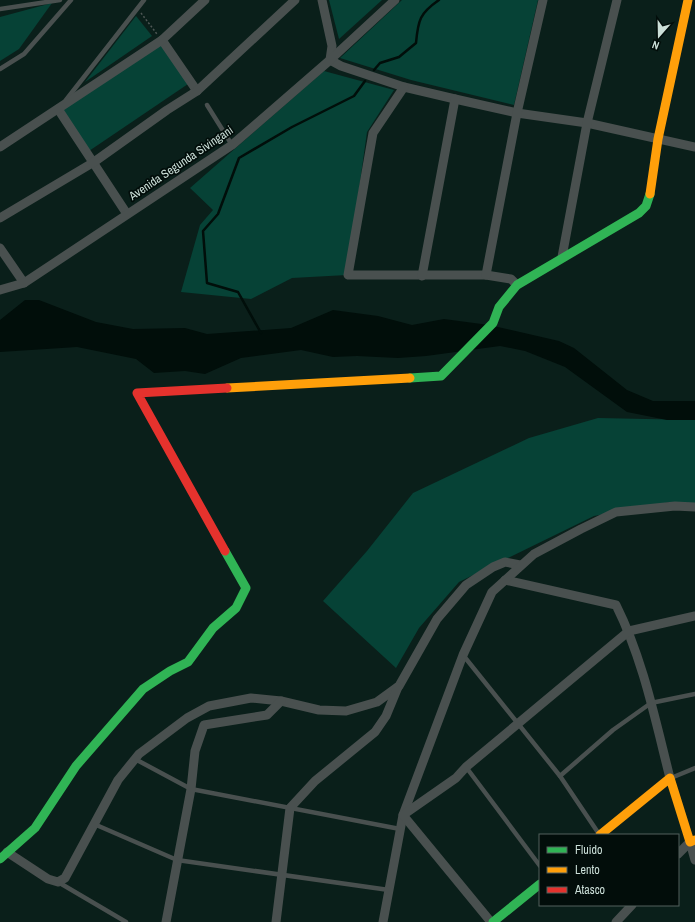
<svg xmlns="http://www.w3.org/2000/svg" width="695" height="922" font-family="'Archivo Narrow',sans-serif">
  <rect width="100%" height="100%" fill="#0a1f1a"/>
  <!-- green -->
  <g fill="#064236">
    <polygon points="329,0 382,0 339,39"/>
    <polygon points="402,0 538,0 514,105 411,80 340,58"/>
    <polygon points="52,3 19,49 0,61 0,17"/>
    <polygon points="136,16 152,36 85,82"/>
    <polygon points="161,43 188,84 89,151 62,110"/>
    <polygon points="324,71 394,90 367,132 347,275 292,278 251,299 181,292 200,225 213,210 190,188"/>
    <polygon points="598,418 695,420 695,507 670,502 594,516 459,582 419,628 396,668 323,601 367,551 413,493 529,438"/>
  </g>
  <!-- water -->
  <polygon fill="#010e0a" points="25,300 39,300 96,322 133,329 185,328 207,334 291,328 333,310 378,316 412,325 444,319 489,325 559,341 574,348 627,390 653,401 695,401 695,420 667,420 627,412 565,367 525,351 500,346 426,356 398,358 357,356 333,357 301,350 241,358 205,374 185,371 154,373 136,359 77,347 0,352 0,320"/>
  <g fill="none" stroke-linecap="round" stroke-linejoin="round">
    <!-- stream -->
    <g stroke="#010e0a" stroke-width="2.5">
      <path d="M374,70L380,63L399,57L416,43C418,20 420,13 439,0"/>
      <polyline points="261,333 238,292 207,283 203,231 218,214 239,158 292,127 354,96 365,81"/>
    </g>
    <!-- path -->
    <polyline stroke="#4e5755" stroke-width="1.5" stroke-dasharray="2 2" stroke-linecap="butt" points="141,13 157,34"/>
    <!-- lane -->
    <g stroke="#49504f" stroke-width="4.5">
      <polyline points="0,9 60,0"/>
      <polyline points="0,69 24,54 71,0"/>
      <polyline points="66,100 144,0"/>
      <polyline points="207,105 232,145"/>
      <polyline points="463,655 560,776 599,834"/>
      <polyline points="135,759 191,789 400,829"/>
      <polyline points="466,767 540,866"/>
      <polyline points="560,776 613,730 651,703 695,694"/>
      <polyline points="671,778 695,768"/>
      <polyline points="94,824 177,860 389,890"/>
      <polyline points="58,882 126,922"/>
    </g>
    <!-- street -->
    <g stroke="#49504f" stroke-width="9">
      <polyline points="322,0 332,46 330,60 341,66 404,87 455,99 517,113 587,123 695,147"/>
      <polyline points="162,40 197,91"/>
      <polyline points="404,87 373,133 348,275 486,275 511,279 517,285"/>
      <polyline points="58,109 127,214"/>
      <polyline points="0,147 162,40 205,0"/>
      <polyline points="0,218 94,162 167,110 197,91 295,0"/>
      <polyline points="0,248 24,283"/>
      <polyline points="562,257 587,123 617,0"/>
      <polyline points="486,275 517,113 543,0"/>
      <polyline points="422,276 455,99"/>
      <polyline points="0,290 24,283 232,145 330,60 395,0"/>
      <path d="M505,580L616,605C643,659 655,719 670,778"/>
      <polyline points="690,842 695,860"/>
      <polyline points="7,852 48,879 58,882 65,878 118,780 139,754 187,718 209,706 251,698 281,701 319,710 346,711 377,702 399,686 437,619 466,585 493,567 505,562 520,565"/>
      <polyline points="678,854 690,842"/>
      <polyline points="166,922 191,789 195,751 204,725 267,715 281,701"/>
      <polyline points="276,922 290,808 315,781 375,732 386,716 398,687"/>
      <polyline points="383,922 403,815 463,655 492,592 534,554 581,529 616,512 675,506 695,507"/>
      <polyline points="491,922 403,815 456,778 466,767 629,631 695,616"/>
      <polyline points="616,922 632,905"/>
    </g>
    <!-- fast -->
    <g stroke="#30b455" stroke-width="9">
      <polyline points="410,378 441,376 493,323 499,307 517,285 639,213 646,206 650,194"/>
      <polyline points="0,859 35,828 76,766 143,689 170,671 188,662 213,628 236,608 246,588 225,551"/>
      <polyline points="493,922 540,884"/>
    </g>
    <!-- slow -->
    <g stroke="#ff9f0a" stroke-width="9">
      <polyline points="650,194 658,139 688,0"/>
      <polyline points="227,388 410,378"/>
      <polyline points="600,835 670,778 690,842 695,840"/>
    </g>
    <!-- jam -->
    <polyline stroke="#e5322d" stroke-width="9" points="225,551 137,393 227,388"/>
  </g>
  <g text-anchor="middle" stroke-width="3.5" stroke-linejoin="round" paint-order="stroke">
    <!-- street labels -->
    <g font-size="12" fill="#cbdfd8" stroke="#020d0a">
      <text transform="translate(181 163) rotate(-34)" y="4">Avenida Segunda Sivingani</text>
    </g>
  </g>
  <!-- legend -->
  <rect x="539" y="834" width="140" height="72" fill="#020d0a" stroke="#52615c"/>
  <rect x="547" y="847" width="20" height="6" fill="#30b455" stroke="#52615c"/>
  <text x="575" y="854" font-size="12" fill="#cbdfd8">Fluido</text>
  <rect x="547" y="867" width="20" height="6" fill="#ff9f0a" stroke="#52615c"/>
  <text x="575" y="874" font-size="12" fill="#cbdfd8">Lento</text>
  <rect x="547" y="887" width="20" height="6" fill="#e5322d" stroke="#52615c"/>
  <text x="575" y="894" font-size="12" fill="#cbdfd8">Atasco</text>
  <!-- north arrow -->
  <g transform="translate(659 36) rotate(200)" stroke="#020d0a" stroke-width="3" paint-order="stroke">
  <path d="M0-3L7 15L0 10L-7 15Z" fill="#cbdfd8"/>
  <text y="-6" font-size="11" font-weight="bold" text-anchor="middle" fill="#cbdfd8">N</text>
  </g>
</svg>
